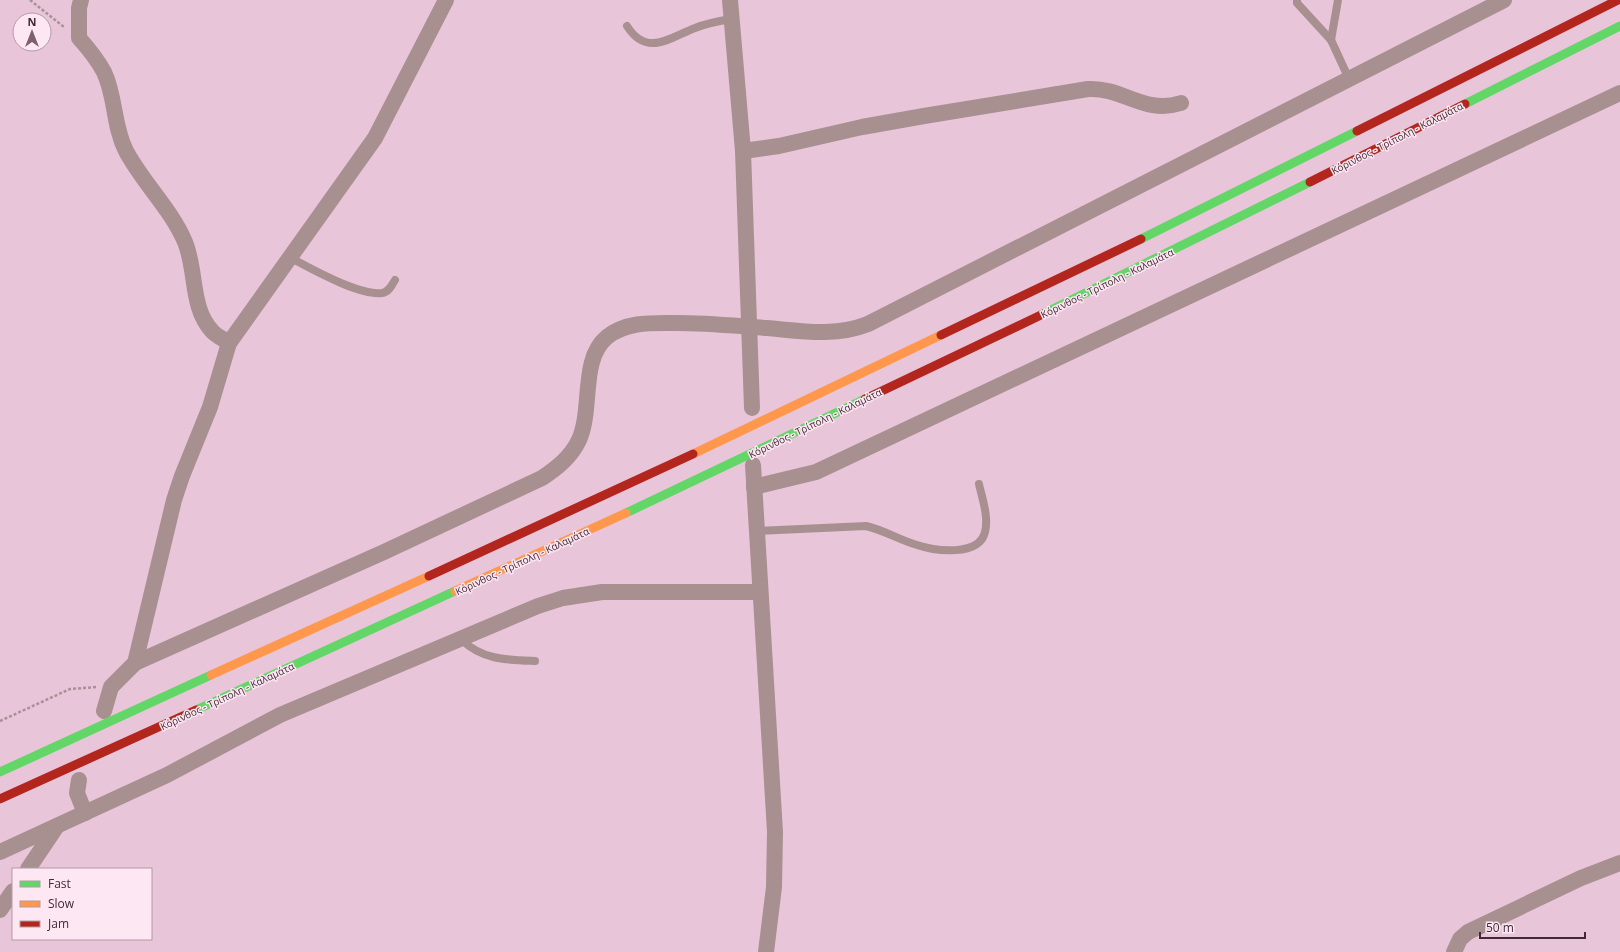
<svg xmlns="http://www.w3.org/2000/svg" width="1620" height="952" font-family="'Open Sans',sans-serif">
  <rect width="100%" height="100%" fill="#e9c5d9"/>
  <g fill="none" stroke-linecap="round" stroke-linejoin="round">
    <!-- path -->
    <g stroke="#a79295" stroke-width="2.5" stroke-dasharray="3 2" stroke-linecap="butt">
      <polyline points="30,0 64,27"/>
      <polyline points="0,721 70,689 97,687"/>
    </g>
    <!-- lane -->
    <g stroke="#a89090" stroke-width="8">
      <polyline points="1297,0 1297,3 1331,40 1349,79"/>
      <path d="M627,26C647,58 671,37 695,28C707,23 719,21 731,19"/>
      <polyline points="1331,40 1338,0"/>
      <path d="M289,257C310,268 359,296 382,293C389,292 392,285 395,280"/>
      <path d="M757,531L866,526C884,530 899,540 917,545C935,551 979,557 985,532C989,517 982,498 979,484"/>
      <path d="M462,640C482,660 508,660 535,661"/>
    </g>
    <!-- street -->
    <g stroke="#a89090" stroke-width="16">
      <path d="M81,0L79,8V38C88,48 97,59 104,72C116,97 113,126 126,151C143,183 171,209 185,242C197,271 190,307 212,331C216,336 224,339 229,343"/>
      <polyline points="730,0 743,151 752,408"/>
      <path d="M743,151L779,146L862,127L924,116L1088,89C1123,87 1144,115 1181,103"/>
      <polyline points="753,465 775,832 774,887 766,952"/>
      <polyline points="754,487 816,472 1620,93"/>
      <path d="M135,663L384,552L542,478C557,468 571,457 579,440C593,409 580,359 607,337C627,321 653,323 677,323C707,323 737,326 767,328C802,331 835,337 868,324L1504,0"/>
      <polyline points="104,711 111,687 135,663 174,500 182,476 210,407 229,343 375,138 446,0"/>
      <polyline points="79,780 77,793 85,813"/>
      <polyline points="0,852 167,775 280,715 538,606 563,598 602,592 760,592"/>
      <polyline points="28,869 57,826"/>
      <polyline points="0,910 13,891"/>
      <polyline points="1454,952 1460,939 1468,932 1581,878 1620,863"/>
    </g>
    <!-- fast -->
    <g stroke="#63d668" stroke-width="9">
      <polyline points="1465,104 1620,26"/>
      <polyline points="1141,239 1357,131"/>
      <polyline points="1043,314 1310,182"/>
      <polyline points="626,513 865,399"/>
      <polyline points="196,710 455,591"/>
      <polyline points="0,772 211,675"/>
    </g>
    <!-- slow -->
    <g stroke="#ff974d" stroke-width="9">
      <polyline points="693,454 941,335"/>
      <polyline points="455,591 626,513"/>
      <polyline points="211,675 429,576"/>
    </g>
    <!-- jam -->
    <g stroke="#b3261e" stroke-width="9">
      <polyline points="1357,131 1618,0"/>
      <polyline points="1310,182 1465,104"/>
      <polyline points="941,335 1141,239"/>
      <polyline points="865,399 1043,314"/>
      <polyline points="429,576 693,454"/>
      <polyline points="0,799 196,710"/>
    </g>
  </g>
  <g text-anchor="middle" stroke-width="3" stroke-linejoin="round" paint-order="stroke">
    <!-- street labels -->
    <g font-size="10" fill="#422937" stroke="#fce7f2">
      <text transform="translate(1397 138) rotate(-27)" y="4">Κόρινθος - Τρίπολη - Καλαμάτα</text>
      <text transform="translate(1107 283) rotate(-26)" y="4">Κόρινθος - Τρίπολη - Καλαμάτα</text>
      <text transform="translate(815 423) rotate(-26)" y="4">Κόρινθος - Τρίπολη - Καλαμάτα</text>
      <text transform="translate(522 561) rotate(-25)" y="4">Κόρινθος - Τρίπολη - Καλαμάτα</text>
      <text transform="translate(227 696) rotate(-25)" y="4">Κόρινθος - Τρίπολη - Καλαμάτα</text>
    </g>
  </g>
  <!-- legend -->
  <rect x="12" y="868" width="140" height="72" fill="#fce7f2" stroke="#b29ba7"/>
  <rect x="20" y="881" width="20" height="6" fill="#63d668" stroke="#b29ba7"/>
  <text x="48" y="888" font-size="12" fill="#422937">Fast</text>
  <rect x="20" y="901" width="20" height="6" fill="#ff974d" stroke="#b29ba7"/>
  <text x="48" y="908" font-size="12" fill="#422937">Slow</text>
  <rect x="20" y="921" width="20" height="6" fill="#b3261e" stroke="#b29ba7"/>
  <text x="48" y="928" font-size="12" fill="#422937">Jam</text>
  <!-- north arrow -->
  <g transform="translate(32 32)"><circle r="19" fill="#fce7f2" stroke="#b29ba7"/>
  <path d="M0-3L7 15L0 10L-7 15Z" fill="#7c6070"/>
  <text y="-6" font-size="11" font-weight="bold" text-anchor="middle" fill="#422937">N</text>
  </g>
  <!-- scale -->
  <path d="M1480 932v6h105v-6" fill="none" stroke="#422937" stroke-width="2"/>
  <text x="1486" y="932" font-size="12" fill="#422937" stroke="#fce7f2" stroke-width="3" paint-order="stroke">50 m</text>
</svg>
